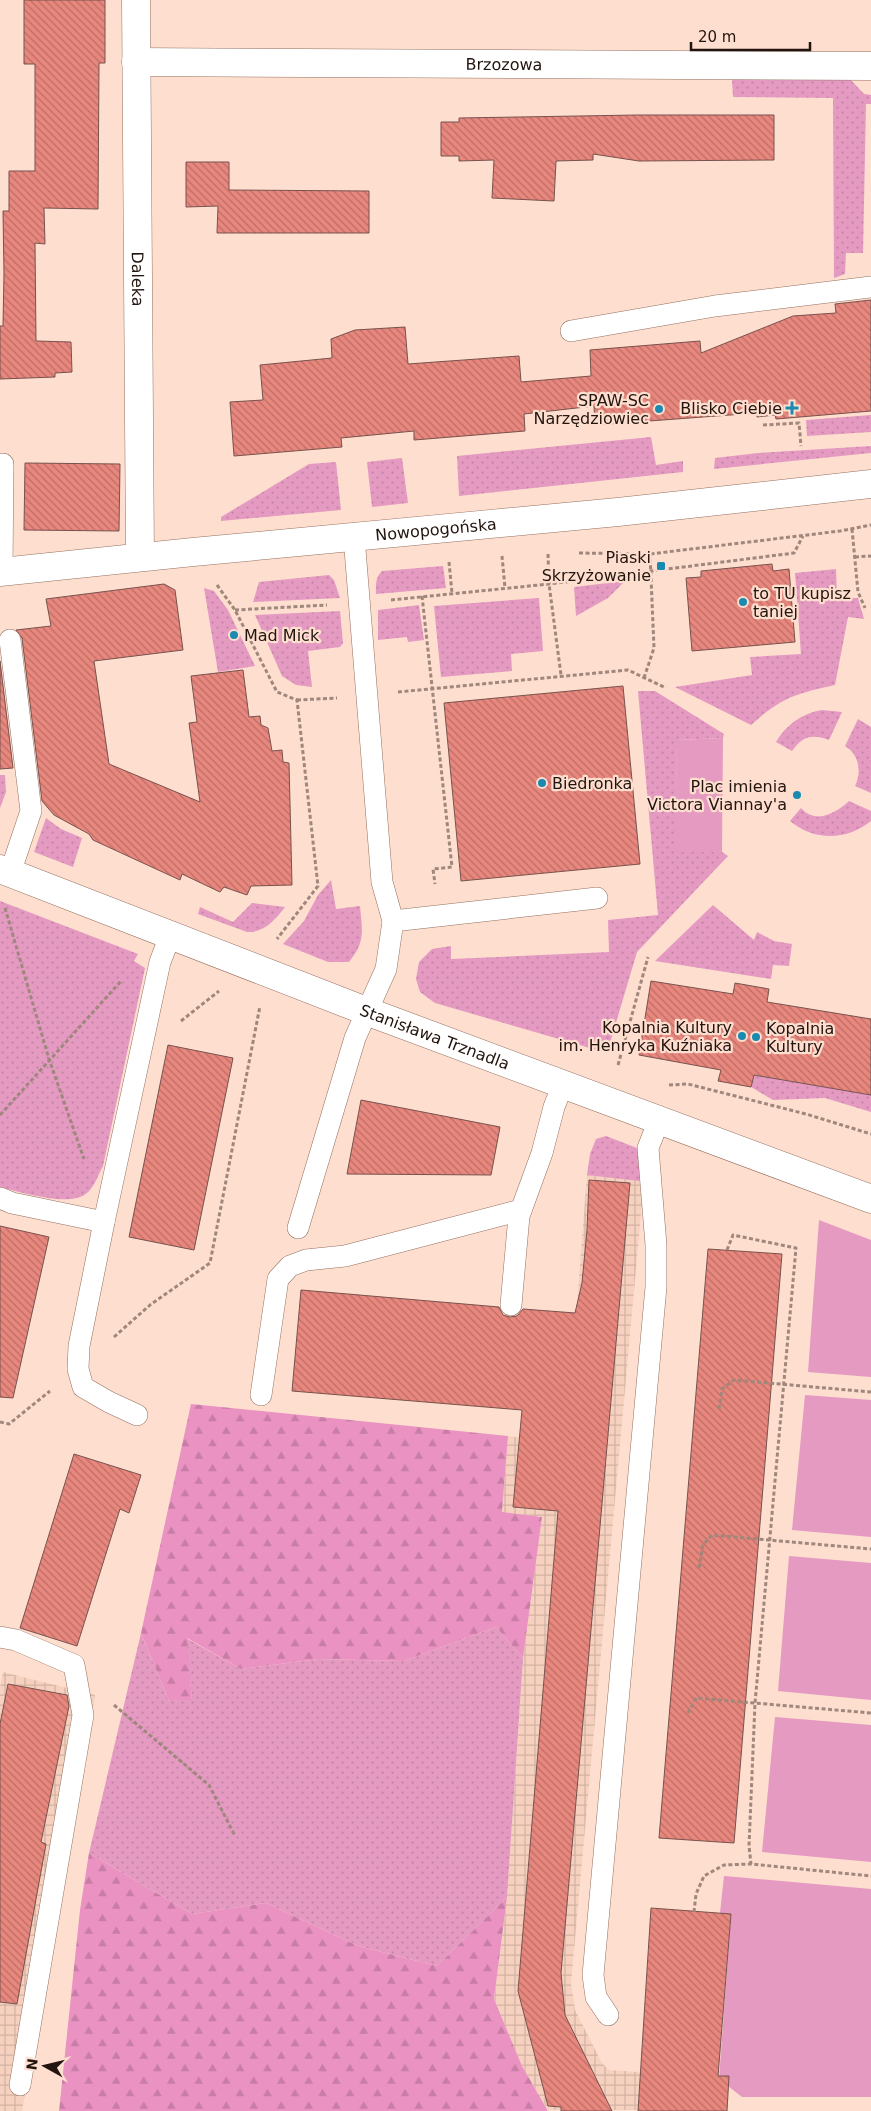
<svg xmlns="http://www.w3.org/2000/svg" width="871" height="2111" font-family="'DejaVu Sans',sans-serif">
  <defs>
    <pattern id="industrial-grid" width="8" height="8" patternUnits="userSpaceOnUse" patternTransform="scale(1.25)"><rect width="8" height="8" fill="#f7d1bf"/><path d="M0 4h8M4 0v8" fill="none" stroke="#d3b3a3"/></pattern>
    <pattern id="grass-dots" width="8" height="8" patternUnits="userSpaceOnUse" patternTransform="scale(1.25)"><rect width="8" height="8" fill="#e59ac2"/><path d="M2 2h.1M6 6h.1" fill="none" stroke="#c484a6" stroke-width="1.8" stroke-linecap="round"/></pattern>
    <pattern id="forest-firs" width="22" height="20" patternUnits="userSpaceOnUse" patternTransform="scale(1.25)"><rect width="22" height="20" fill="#ea92c2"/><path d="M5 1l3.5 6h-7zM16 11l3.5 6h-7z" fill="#c87da6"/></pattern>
    <pattern id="building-back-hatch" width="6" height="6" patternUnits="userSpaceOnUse" patternTransform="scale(1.25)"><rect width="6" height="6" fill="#e8877d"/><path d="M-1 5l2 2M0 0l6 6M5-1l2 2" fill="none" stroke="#bc6d65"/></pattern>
  </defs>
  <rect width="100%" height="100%" fill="#fedecf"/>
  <!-- industrial -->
  <g fill="url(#industrial-grid)">
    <polygon points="587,1175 644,1181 571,1983 575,2010 602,2063 609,2070 680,2075 677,2110 548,2110 522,2066 494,1999 507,1897 523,1658 542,1517 502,1513 508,1436 563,1442 567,1433"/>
    <polygon points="3,1672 95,1695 22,2111 0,2111 0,1687"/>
  </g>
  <!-- grass -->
  <g fill="url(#grass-dots)">
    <polygon points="732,79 850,79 864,94 871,95 871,104 866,104 863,253 846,253 845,274 834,278 833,98 733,97"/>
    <polygon points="871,415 871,432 807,436 806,420"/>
    <polygon points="651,437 656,465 683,461 683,472 459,496 457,456"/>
    <polygon points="871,446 871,453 714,469 715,458 758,453"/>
    <polygon points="402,458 408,503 372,507 367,462"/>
    <polygon points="336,462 341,510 221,521 221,517 309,464"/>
    <path d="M443,566L446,588L376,594C376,585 375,578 382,571Z"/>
    <path d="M836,569L837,598H858L864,619L848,617L835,685C795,694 782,697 751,725L675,687L752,675L750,657L801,654L795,573Z"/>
    <polygon points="329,575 334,580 340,598 253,602 259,582"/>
    <polygon points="625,581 608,598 576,616 574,587"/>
    <polygon points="204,588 214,591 228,610 255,666 218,672"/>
    <polygon points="539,598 543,651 511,654 512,671 441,677 434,606"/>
    <polygon points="419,605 424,640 408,642 407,637 378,640 378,610"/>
    <polygon points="340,611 343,643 340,647 308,651 312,687 296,685 282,676 255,615"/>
    <polygon points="638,691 655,691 724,734 723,738 677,740 676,852 722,852 728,856 637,952 607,1053 435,1003 420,992 416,979 419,962 432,949 451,946 451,959 609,952 608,920 658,915"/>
    <path d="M822,710L842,712L829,740C812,734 803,736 792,751L776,742C786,725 802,713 822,710Z"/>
    <path d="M858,719L871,727V793L855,786C862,772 859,754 845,746Z"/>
    <polygon points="0,775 5,775 6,792 0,808"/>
    <path d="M849,801L871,811V821C846,841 814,841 790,821L801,808C816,825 836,813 849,801Z"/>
    <polygon points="46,818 61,829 82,838 73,867 34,852"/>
    <path d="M331,880L336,909L360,906C362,930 366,942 349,962H328L283,944L304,921L318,895Z"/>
    <path d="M0,901L138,954L134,961L145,968L103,1166C98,1175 95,1186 87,1193C70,1208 21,1192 0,1187Z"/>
    <path d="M252,903L285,907C275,920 264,933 247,932L198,914L200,907L233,922Z"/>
    <polygon points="713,905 754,940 757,932 774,941 792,944 789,966 773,965 771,979 655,961"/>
    <polygon points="754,1075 871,1095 871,1112 825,1098 773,1100 751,1087"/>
    <polygon points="606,1136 637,1148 641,1174 639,1181 587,1175 590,1154 596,1139"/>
    <polygon points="496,1627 523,1658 507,1897 437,1966 358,1946 266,1903 192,1914 89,1853 141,1633 169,1701 192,1699 186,1638 241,1669 319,1659 404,1661"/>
  </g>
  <!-- forest -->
  <g fill="url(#forest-firs)">
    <polygon points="191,1404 508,1436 502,1512 542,1517 523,1658 496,1627 404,1661 319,1659 241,1669 187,1638 192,1700 169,1701 141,1633"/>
    <polygon points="89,1853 192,1914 266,1903 358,1946 437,1966 507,1897 494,1999 522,2066 548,2111 59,2111 80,1910"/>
  </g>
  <!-- green -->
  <g fill="#e59ac2">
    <polygon points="723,738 722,852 675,852 677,740"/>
    <polygon points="819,1220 871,1240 871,1377 808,1372"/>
    <polygon points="805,1395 871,1400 871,1537 792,1530"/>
    <polygon points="789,1556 871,1563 871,1700 778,1691"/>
    <polygon points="775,1717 871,1725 871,1862 762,1852"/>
    <polygon points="724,1876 871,1889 871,2097 742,2097 719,2079 731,1915 720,1913"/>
  </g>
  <!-- building -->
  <g fill="url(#building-back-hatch)" stroke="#78524e">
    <polygon points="24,0 105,0 105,63 99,63 98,209 44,208 45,244 35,243 36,341 71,342 72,372 55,373 55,377 0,379 0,326 3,326 4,274 3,211 9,211 9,171 35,171 35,64 24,64"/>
    <polygon points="638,115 774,115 774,160 639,161 593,154 593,160 556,161 554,201 492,198 494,160 459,161 459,156 441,156 441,122 459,122 459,118"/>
    <polygon points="186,162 229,162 229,190 369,191 369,233 217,233 218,206 186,207"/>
    <polygon points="871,300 871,411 776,419 775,415 757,417 757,413 595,425 594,406 524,414 525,431 414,440 414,431 341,438 342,447 234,456 230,402 263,400 260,365 332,358 331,339 355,330 405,327 408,364 519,356 521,382 591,376 590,350 700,341 701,353 793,316 836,313 835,304"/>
    <polygon points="25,463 120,464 119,531 24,530"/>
    <polygon points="772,564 773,571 789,569 795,642 692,651 686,578 701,577 701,571"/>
    <polygon points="164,584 175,590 183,650 94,661 109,764 200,802 189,723 197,722 191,676 243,670 249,717 260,716 261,725 268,728 272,751 282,750 283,762 289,763 292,885 251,886 247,895 224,887 220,892 182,874 180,880 93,840 89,834 54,815 42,801 22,638 16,630 51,626 46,599"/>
    <polygon points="0,661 13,768 0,769"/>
    <polygon points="623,686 640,864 461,881 444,703"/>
    <polygon points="651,981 733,994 735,983 769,989 767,1002 871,1019 871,1095 754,1075 751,1087 718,1081 721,1070 639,1055"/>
    <polygon points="168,1045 233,1058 194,1250 129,1237"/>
    <polygon points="361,1100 500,1127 491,1175 347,1174"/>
    <polygon points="589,1180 630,1183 561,1973 565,2015 612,2111 561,2111 561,2107 548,2106 518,1991 558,1511 513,1507 522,1410 292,1391 301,1290 499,1307 503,1315 510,1317 517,1316 523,1309 575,1313 582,1283 587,1230"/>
    <polygon points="0,1226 49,1237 13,1398 0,1397"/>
    <polygon points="708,1249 782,1254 734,1843 659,1838"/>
    <polygon points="74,1454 141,1475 129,1513 120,1509 77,1646 20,1628"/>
    <polygon points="8,1684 67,1695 69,1706 41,1842 46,1844 17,2004 0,2002 0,1724"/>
    <polygon points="651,1908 731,1914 718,2076 729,2076 727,2111 638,2111"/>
  </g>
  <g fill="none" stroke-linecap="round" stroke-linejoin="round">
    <!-- service casing -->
    <g stroke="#947160" stroke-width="22">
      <g id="service">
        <polyline points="571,331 715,306 871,287"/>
        <polyline points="2,572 3,464"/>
        <polyline points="10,640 31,811 10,873"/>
        <polyline points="393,921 597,898"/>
        <polyline points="0,1198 12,1203 104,1222 160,962 170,936"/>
        <polyline points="104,1222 79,1346 78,1369 83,1387 109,1402 137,1415"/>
        <polyline points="298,1228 355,1038 386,969 393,921 382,882 354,537"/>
        <polyline points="511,1305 519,1216 542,1153 554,1107 563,1084"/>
        <polyline points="261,1395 278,1279 290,1266 306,1260 345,1256 521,1210"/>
        <polyline points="0,1637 16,1640 74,1665 83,1715 20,2085"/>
        <polyline points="608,2015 596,1997 593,1975 656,1287 656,1245 648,1148 659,1120"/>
      </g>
    </g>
    <!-- minor casing -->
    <g stroke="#947160" stroke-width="29">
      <g id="minor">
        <path id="s1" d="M136,0L140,557"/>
        <path id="s2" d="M136,62L871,66"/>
        <path id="s3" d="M0,869L366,1011L871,1199"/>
      </g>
    </g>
    <!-- tertiary casing -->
    <g stroke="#947160" stroke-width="29">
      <g id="tertiary">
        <path id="s4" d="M0,572L193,552L618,512L871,484"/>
      </g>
    </g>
    <!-- path -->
    <g stroke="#a0877c" stroke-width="3" stroke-dasharray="4 2.5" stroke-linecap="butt">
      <polyline points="763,425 799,423 801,446"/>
      <polyline points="852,529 858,592 865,608"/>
      <polyline points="579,553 650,554 840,531 871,525"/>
      <polyline points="548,554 549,584 561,675"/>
      <polyline points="502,556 505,588"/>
      <polyline points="855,557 871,556"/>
      <polyline points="449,562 452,593"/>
      <polyline points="217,585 235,610 277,692 297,700 318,886 277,939"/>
      <polyline points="422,596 452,867 433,869 435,884"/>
      <polyline points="391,600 549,584 794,553 803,536"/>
      <polyline points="235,610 327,605"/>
      <polyline points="644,678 654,648 650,554"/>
      <polyline points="398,692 628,670 666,688"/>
      <polyline points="297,700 337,698"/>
      <polyline points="5,908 49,1059 84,1159"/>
      <polyline points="181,1021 219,991"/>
      <polyline points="618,1065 648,957"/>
      <polyline points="669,1085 688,1084 806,1114 871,1134"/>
      <polyline points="0,1115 122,980"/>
      <polyline points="727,1250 733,1235 796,1248 755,1703 749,1846 751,1864"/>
      <polyline points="114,1337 150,1305 210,1263 260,1006"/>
      <polyline points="719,1409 722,1389 734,1380 871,1392"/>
      <polyline points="0,1422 9,1424 50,1391"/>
      <polyline points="699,1568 703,1545 712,1535 871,1549"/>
      <polyline points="114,1705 209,1785 235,1836"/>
      <polyline points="688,1713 696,1698 871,1713"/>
      <polyline points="694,1912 696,1894 704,1876 724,1865 751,1864 871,1876"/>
    </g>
    <!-- service -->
    <use href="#service" stroke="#fff" stroke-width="21"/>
    <!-- minor -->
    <use href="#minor" stroke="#fff" stroke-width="28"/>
    <!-- tertiary -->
    <use href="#tertiary" stroke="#fff" stroke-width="28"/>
  </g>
  <!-- markers -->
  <g fill="#1a8ab0" stroke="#fedecf" stroke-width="2">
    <path d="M789.5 400.5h5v5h5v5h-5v5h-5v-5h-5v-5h5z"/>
    <circle cx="659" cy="409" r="5"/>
    <rect x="656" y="561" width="10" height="10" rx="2.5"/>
    <circle cx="743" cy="602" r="5"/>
    <circle cx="234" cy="635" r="5"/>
    <circle cx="542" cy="783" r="5"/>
    <circle cx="797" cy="795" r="5"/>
    <circle cx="742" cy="1036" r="5"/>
    <circle cx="756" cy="1037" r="5"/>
  </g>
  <g text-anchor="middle" stroke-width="4.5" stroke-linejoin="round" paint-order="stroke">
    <!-- street labels -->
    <g font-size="16" fill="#22140e" stroke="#fedecf">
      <text dy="6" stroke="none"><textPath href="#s2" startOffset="368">Brzozowa</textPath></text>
      <text dy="6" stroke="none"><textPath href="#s1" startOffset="279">Daleka</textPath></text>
      <text dy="6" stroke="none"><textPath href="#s4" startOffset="438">Nowopogońska</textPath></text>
      <text dy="6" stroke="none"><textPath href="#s3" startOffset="466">Stanisława Trznadla</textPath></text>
    </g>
    <!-- poi labels -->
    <g font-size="16" fill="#22140e" stroke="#fedecf" text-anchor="end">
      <text x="649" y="406">SPAW-SC<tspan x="649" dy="18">Narzędziowiec</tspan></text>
      <text x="782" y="414">Blisko Ciebie</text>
      <text x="651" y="563">Piaski<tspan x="651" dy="18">Skrzyżowanie</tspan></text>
      <text x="753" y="599" text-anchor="start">to TU kupisz<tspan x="753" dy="18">taniej</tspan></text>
      <text x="244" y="641" text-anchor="start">Mad Mick</text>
      <text x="552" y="789" text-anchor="start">Biedronka</text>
      <text x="787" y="792">Plac imienia<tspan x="787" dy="18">Victora Viannay'a</tspan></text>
      <text x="732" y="1033">Kopalnia Kultury<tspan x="732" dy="18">im. Henryka Kuźniaka</tspan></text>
      <text x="766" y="1034" text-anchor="start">Kopalnia<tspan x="766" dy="18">Kultury</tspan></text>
    </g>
  </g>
  <!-- north arrow -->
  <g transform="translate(45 2066) rotate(278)" stroke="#fedecf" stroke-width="4" paint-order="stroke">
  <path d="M0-4L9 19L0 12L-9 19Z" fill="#22140e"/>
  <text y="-8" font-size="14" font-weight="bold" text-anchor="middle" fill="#22140e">N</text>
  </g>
  <!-- scale -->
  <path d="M691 42v8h119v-8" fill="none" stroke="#22140e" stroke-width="2.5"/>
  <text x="698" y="42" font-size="15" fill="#22140e" stroke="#fedecf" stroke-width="4" paint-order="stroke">20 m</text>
</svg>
